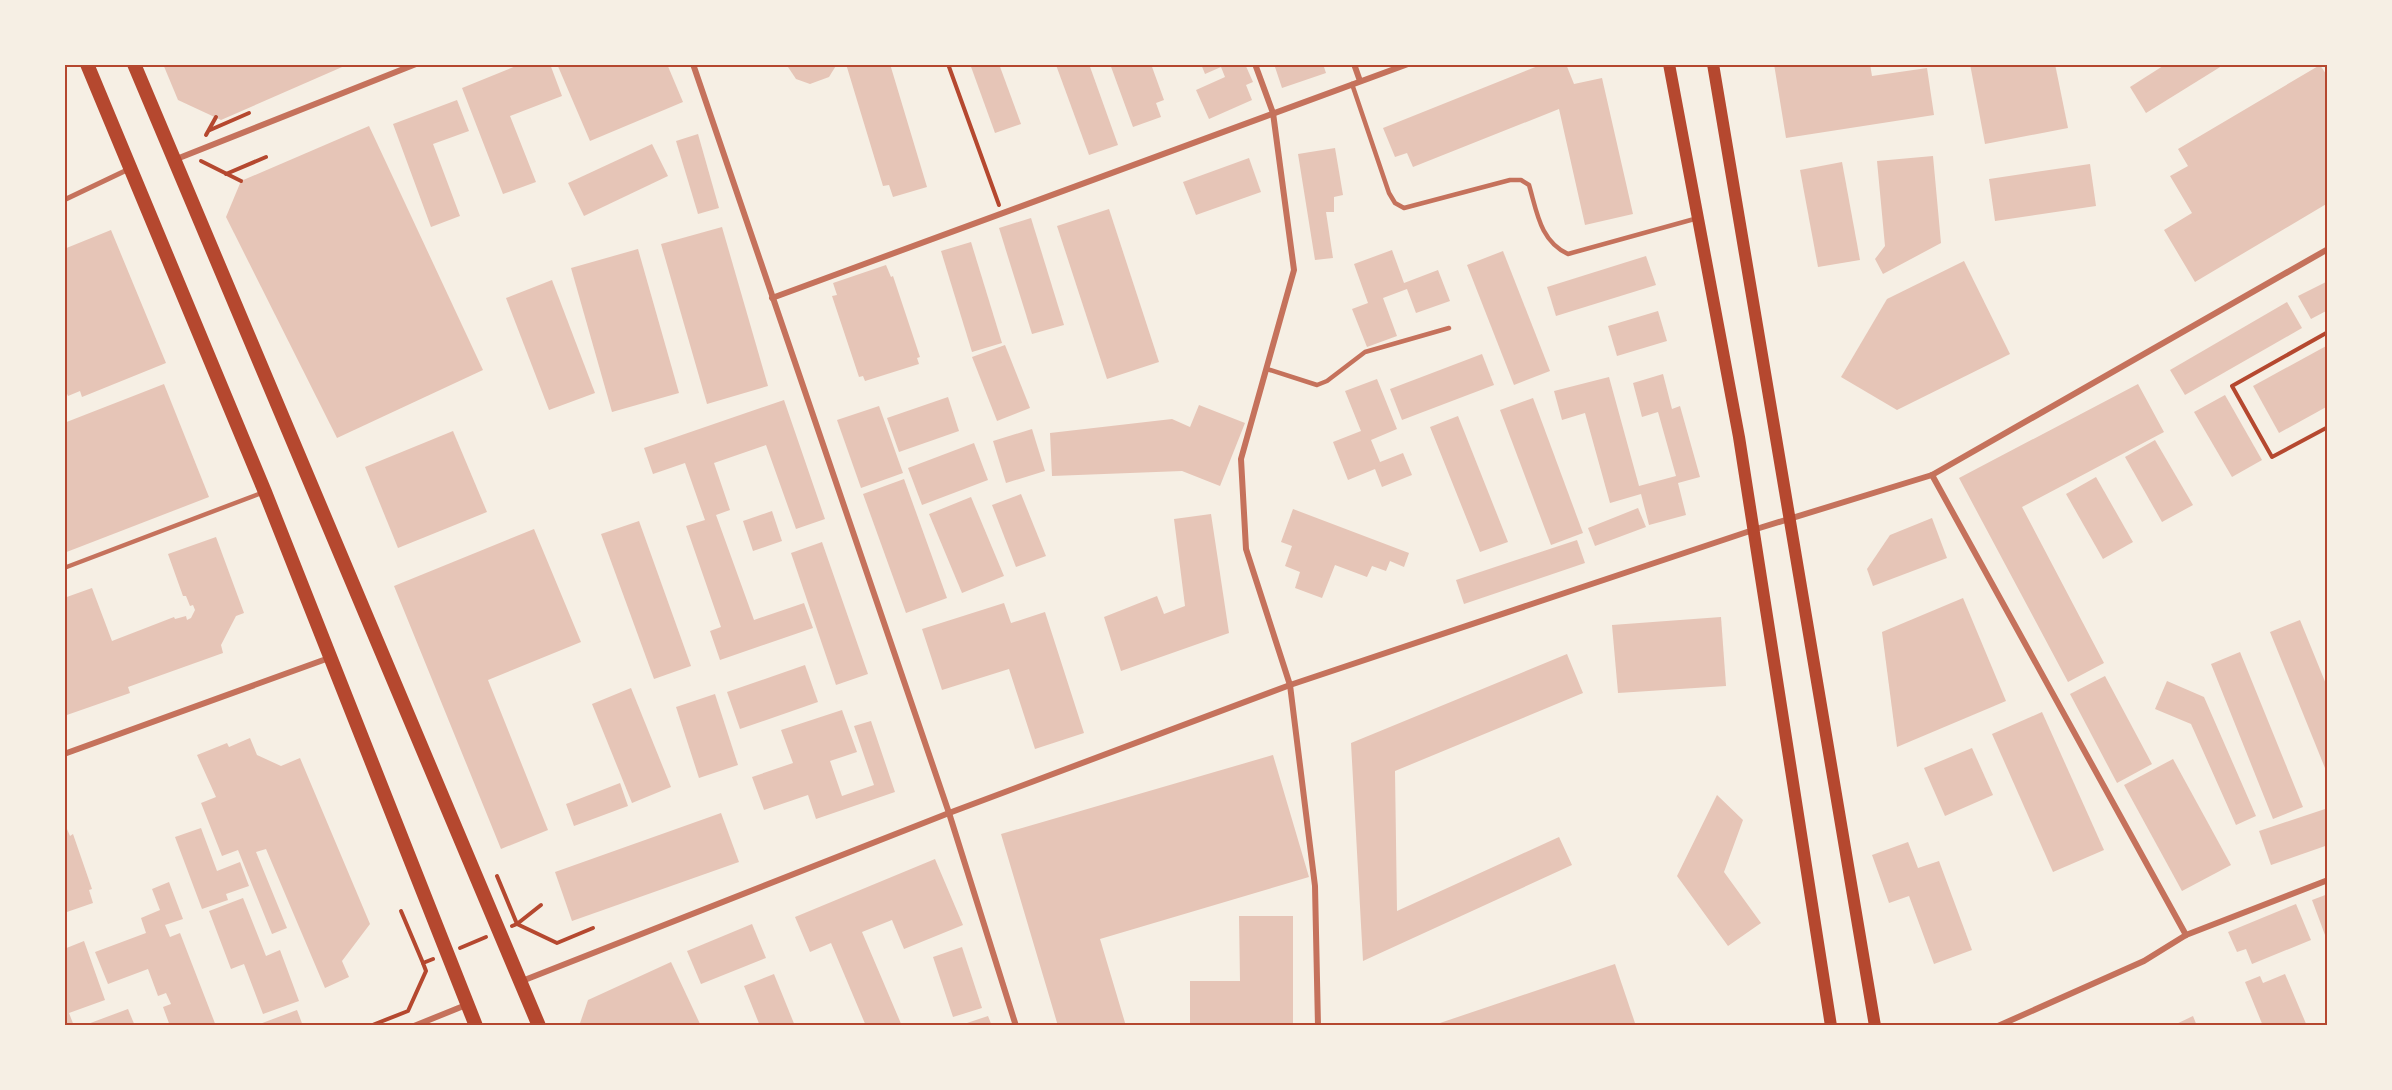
<svg xmlns="http://www.w3.org/2000/svg" width="2392" height="1090" font-family="'Asap Condensed',sans-serif">
  <rect width="100%" height="100%" fill="#f6efe4"/>
  <!-- building -->
  <g fill="#e6c5b7">
    <polygon points="163,64 349,64 221,120 178,100"/>
    <polygon points="521,64 550,64 562,96 510,116 536,182 503,194 462,88"/>
    <polygon points="557,64 667,64 683,102 590,141"/>
    <polygon points="786,64 837,64 829,77 810,84 796,79"/>
    <polygon points="846,64 890,64 927,187 893,197 889,185 883,186"/>
    <polygon points="970,64 999,64 1021,124 995,133"/>
    <polygon points="1089,64 1118,145 1089,155 1056,65"/>
    <polygon points="1110,64 1142,64 1143,67 1151,64 1164,100 1156,103 1161,117 1133,127"/>
    <polygon points="1201,64 1245,64 1253,82 1246,85 1252,100 1209,119 1196,90 1225,77 1221,67 1205,74"/>
    <polygon points="1274,64 1323,64 1326,73 1282,88"/>
    <polygon points="1543,64 1566,64 1574,84 1602,78 1633,214 1585,225 1559,109 1413,167 1407,153 1395,157 1383,128"/>
    <polygon points="1774,64 1870,64 1872,76 1927,68 1934,115 1786,138"/>
    <polygon points="1970,64 2055,64 2068,128 1985,144"/>
    <polygon points="2166,64 2225,64 2146,113 2130,87"/>
    <polygon points="2320,65 2328,77 2328,203 2195,282 2164,230 2192,213 2170,176 2188,166 2178,149"/>
    <polygon points="457,100 469,131 433,144 460,216 431,227 393,124"/>
    <polygon points="369,126 483,370 337,438 226,217 241,181"/>
    <polygon points="698,134 719,208 698,214 676,141"/>
    <polygon points="652,144 668,176 584,216 568,183"/>
    <polygon points="1335,148 1343,195 1334,197 1334,212 1326,212 1333,258 1315,260 1298,154"/>
    <polygon points="1933,156 1941,243 1883,274 1875,259 1885,246 1877,161"/>
    <polygon points="1249,158 1261,192 1196,215 1183,182"/>
    <polygon points="1842,162 1860,260 1818,267 1800,170"/>
    <polygon points="2090,164 2096,206 1995,221 1989,179"/>
    <polygon points="1109,209 1159,362 1107,379 1057,226"/>
    <polygon points="1031,218 1064,325 1032,334 999,228"/>
    <polygon points="722,227 768,386 707,404 661,244"/>
    <polygon points="111,230 166,363 82,397 80,391 68,396 64,387 64,249"/>
    <polygon points="971,242 1002,343 972,352 941,251"/>
    <polygon points="638,249 679,393 612,412 571,268"/>
    <polygon points="1392,250 1404,283 1438,270 1450,301 1416,313 1407,289 1383,298 1397,336 1367,347 1352,309 1368,303 1354,264"/>
    <polygon points="1503,251 1550,371 1514,385 1467,265"/>
    <polygon points="1646,256 1656,285 1556,316 1547,287"/>
    <polygon points="1964,261 2010,354 1897,410 1841,377 1887,299"/>
    <polygon points="886,265 891,277 893,276 920,357 917,358 919,364 865,381 863,376 859,377 832,296 837,295 833,283"/>
    <polygon points="552,280 595,393 549,410 506,298"/>
    <polygon points="2328,281 2328,310 2311,319 2298,296"/>
    <polygon points="2287,302 2302,328 2185,395 2170,370"/>
    <polygon points="1658,311 1667,341 1617,356 1608,326"/>
    <polygon points="1005,345 1030,408 997,421 972,357"/>
    <polygon points="2328,345 2328,406 2279,433 2253,386"/>
    <polygon points="1482,354 1494,385 1402,420 1390,389"/>
    <polygon points="1663,374 1672,409 1680,406 1700,477 1678,483 1686,515 1649,525 1641,494 1610,503 1585,413 1562,420 1554,391 1609,377 1639,486 1676,476 1658,412 1642,417 1633,383"/>
    <polygon points="1377,379 1397,429 1371,440 1380,462 1403,453 1412,475 1382,487 1375,469 1348,480 1333,442 1361,431 1345,391"/>
    <polygon points="164,384 209,497 64,553 64,423"/>
    <polygon points="2138,384 2164,432 2022,507 2104,663 2068,682 1959,478"/>
    <polygon points="2225,395 2262,460 2232,477 2194,412"/>
    <polygon points="948,397 959,431 899,452 887,418"/>
    <polygon points="1533,398 1583,533 1551,545 1500,410"/>
    <polygon points="784,400 825,519 796,529 766,445 714,463 730,510 716,515 754,620 804,603 813,628 720,660 710,631 721,627 686,526 705,520 685,463 653,474 644,448"/>
    <polygon points="1199,405 1245,423 1220,486 1182,471 1052,476 1050,433 1172,419 1190,427"/>
    <polygon points="879,406 903,473 861,488 837,420"/>
    <polygon points="1458,416 1508,542 1480,552 1430,427"/>
    <polygon points="1032,429 1045,471 1006,483 993,441"/>
    <polygon points="453,431 487,512 398,548 365,467"/>
    <polygon points="2155,440 2193,505 2162,522 2125,457"/>
    <polygon points="974,443 988,480 922,505 908,468"/>
    <polygon points="2096,477 2133,542 2103,559 2066,494"/>
    <polygon points="904,479 947,598 906,613 863,494"/>
    <polygon points="1021,494 1046,556 1016,567 992,505"/>
    <polygon points="971,497 1004,576 962,593 929,514"/>
    <polygon points="1638,508 1646,527 1595,546 1588,528"/>
    <polygon points="1293,509 1409,553 1404,567 1390,561 1386,571 1372,566 1367,577 1335,565 1322,598 1295,588 1300,572 1285,566 1292,546 1281,542"/>
    <polygon points="772,511 782,541 753,551 743,521"/>
    <polygon points="1211,514 1229,633 1121,671 1104,617 1157,596 1164,614 1185,606 1174,519"/>
    <polygon points="1932,518 1947,558 1873,586 1867,569 1890,535"/>
    <polygon points="639,521 691,666 654,679 601,534"/>
    <polygon points="534,529 581,642 488,680 548,830 501,849 394,586"/>
    <polygon points="216,537 244,613 236,616 221,645 223,653 128,687 130,693 64,716 64,598 92,588 112,641 174,617 175,619 186,616 187,620 191,618 195,610 193,605 190,606 186,596 183,596 168,554"/>
    <polygon points="1577,540 1585,563 1464,604 1456,580"/>
    <polygon points="822,542 868,674 836,685 791,553"/>
    <polygon points="1963,598 2006,701 1897,747 1882,632"/>
    <polygon points="1004,603 1011,623 1045,612 1084,733 1035,749 1009,669 942,690 922,629"/>
    <polygon points="1721,617 1726,686 1618,693 1612,625"/>
    <polygon points="2300,620 2328,689 2327,773 2270,632"/>
    <polygon points="2240,652 2303,807 2273,819 2211,664"/>
    <polygon points="1567,654 1583,693 1395,771 1397,911 1559,837 1572,865 1363,961 1351,743"/>
    <polygon points="805,665 818,702 740,729 727,692"/>
    <polygon points="2105,676 2152,764 2117,783 2070,694"/>
    <polygon points="2167,681 2204,697 2256,816 2236,825 2191,724 2155,709"/>
    <polygon points="631,688 671,787 632,803 592,704"/>
    <polygon points="715,694 738,765 699,778 676,707"/>
    <polygon points="842,710 857,752 830,761 842,796 874,785 854,726 871,721 895,792 816,819 808,795 764,810 752,777 793,763 781,730"/>
    <polygon points="2042,712 2104,850 2053,872 1992,734"/>
    <polygon points="250,738 257,755 281,766 300,758 370,924 342,961 349,977 325,988 266,849 256,852 287,928 272,934 238,850 222,856 201,803 216,797 197,755 227,743 229,747"/>
    <polygon points="1972,748 1993,795 1945,816 1924,768"/>
    <polygon points="1273,755 1309,877 1100,939 1126,1026 1058,1026 1001,834"/>
    <polygon points="2173,759 2231,865 2182,891 2124,785"/>
    <polygon points="620,783 628,806 574,826 566,804"/>
    <polygon points="1717,795 1743,820 1724,872 1761,923 1728,946 1677,876"/>
    <polygon points="2328,808 2328,845 2271,865 2259,831"/>
    <polygon points="721,813 739,862 572,921 555,872"/>
    <polygon points="64,822 70,836 73,834 92,889 89,890 93,903 64,913"/>
    <polygon points="201,828 217,871 240,862 249,886 226,894 228,900 202,909 175,837"/>
    <polygon points="1908,842 1918,868 1939,861 1972,950 1934,964 1909,896 1889,903 1872,855"/>
    <polygon points="935,859 963,925 904,949 892,920 862,932 902,1026 866,1026 831,943 810,952 795,917"/>
    <polygon points="169,882 183,919 165,925 170,937 180,933 216,1026 170,1026 163,1007 171,1004 166,993 158,996 148,969 108,984 95,952 146,933 141,918 160,910 152,889"/>
    <polygon points="2328,894 2328,934 2325,935 2312,900"/>
    <polygon points="243,898 266,956 280,950 299,1001 263,1014 244,964 231,969 209,911"/>
    <polygon points="2296,904 2311,940 2252,964 2246,949 2237,952 2228,932"/>
    <polygon points="1239,916 1293,916 1293,1026 1190,1026 1190,981 1240,981"/>
    <polygon points="752,924 766,958 701,984 687,951"/>
    <polygon points="84,941 105,1000 69,1013 74,1026 64,1026 64,949"/>
    <polygon points="962,947 982,1008 953,1017 933,957"/>
    <polygon points="671,962 701,1026 579,1026 588,1000"/>
    <polygon points="1615,964 1636,1026 1434,1026 1434,1025"/>
    <polygon points="774,974 795,1026 760,1026 744,986"/>
    <polygon points="2285,974 2307,1026 2263,1026 2245,982 2260,976 2263,983"/>
    <polygon points="128,1009 135,1026 85,1026 85,1025"/>
    <polygon points="297,1010 303,1026 257,1026 257,1025"/>
    <polygon points="988,1016 992,1026 961,1026 961,1025"/>
    <polygon points="2193,1016 2197,1026 2172,1026"/>
  </g>
  <g fill="none" stroke-linecap="round" stroke-linejoin="round">
    <!-- path -->
    <g stroke="#b5482f" stroke-width="4">
      <polyline points="948,64 999,205"/>
      <polyline points="210,130 249,113"/>
      <polyline points="206,135 216,117"/>
      <polyline points="201,161 241,181"/>
      <polyline points="226,174 266,157"/>
      <polyline points="2328,332 2232,386 2272,457 2328,427"/>
      <polyline points="497,876 517,924 512,926"/>
      <polyline points="541,905 517,924 557,943 593,928"/>
      <polyline points="401,911 423,963"/>
      <polyline points="460,948 486,937"/>
      <polyline points="370,1026 408,1011 426,971 423,963 433,959"/>
    </g>
    <!-- service -->
    <g stroke="#c5725c" stroke-width="4.5">
      <path d="M1352,84L1389,193L1395,203L1404,208L1510,180H1521L1529,185C1537,212 1540,241 1568,254L1698,218"/>
      <polyline points="1267,369 1317,385 1327,381 1365,352 1449,328"/>
      <polyline points="64,568 264,492"/>
    </g>
    <!-- pedestrian -->
    <polyline stroke="#c5725c" stroke-width="5" points="64,200 129,169"/>
    <!-- minor -->
    <g stroke="#c5725c" stroke-width="6">
      <polyline points="693,64 949,813 1016,1026"/>
      <polyline points="1255,64 1273,113 1294,270 1241,459 1246,549 1290,685 1315,886 1318,1026"/>
      <polyline points="1354,64 1360,81"/>
      <polyline points="174,160 416,64"/>
      <polyline points="772,298 1408,64"/>
      <polyline points="1932,475 2186,935"/>
      <polyline points="64,754 329,658"/>
      <polyline points="522,981 949,813 1290,685 1753,530 1932,475 2328,249"/>
      <polyline points="414,1026 466,1005"/>
      <polyline points="1998,1026 2144,961 2186,935 2328,880"/>
    </g>
    <!-- secondary -->
    <g stroke="#b5482f" stroke-width="12">
      <polyline points="1669,64 1739,437 1831,1026"/>
      <polyline points="1713,64 1875,1026"/>
    </g>
    <!-- primary -->
    <g stroke="#b5482f" stroke-width="14">
      <polyline points="87,64 265,492 476,1026"/>
      <polyline points="134,64 539,1026"/>
    </g>
  </g>
  <!-- border -->
  <rect width="2392" height="1090" fill="none" stroke="#f6efe4" stroke-width="132"/>
  <rect x="66" y="66" width="2260" height="958" fill="none" stroke="#b5482f" stroke-width="2"/>
</svg>
